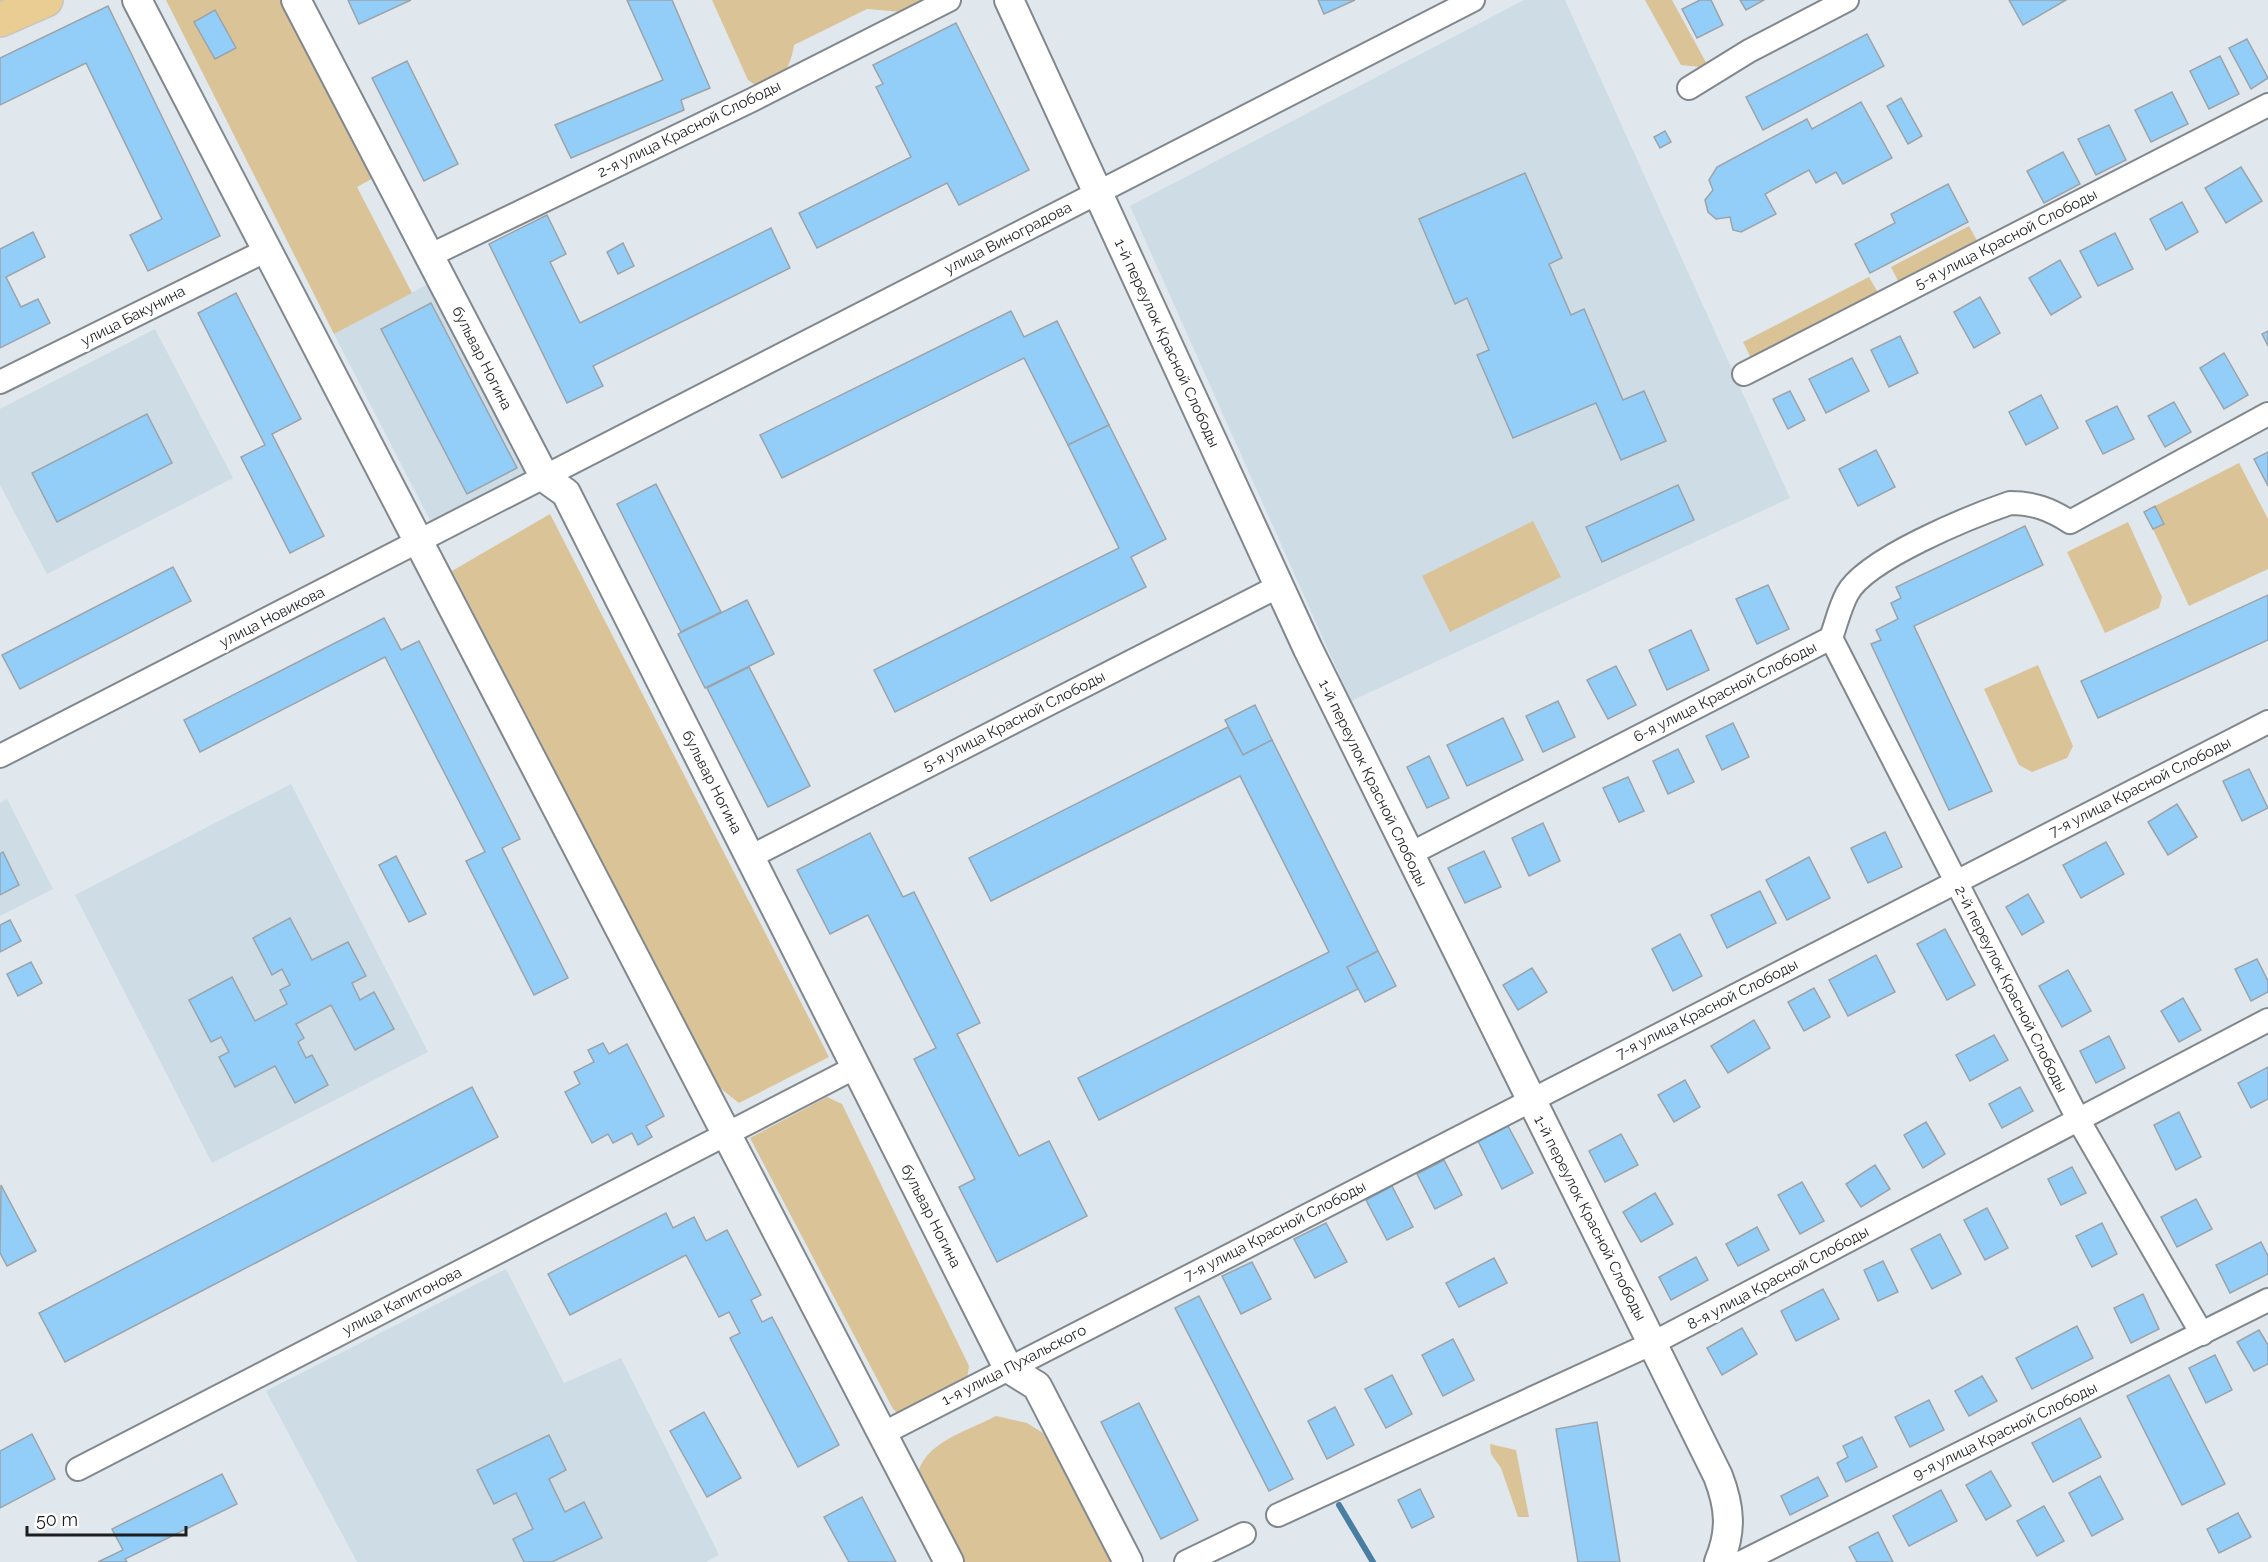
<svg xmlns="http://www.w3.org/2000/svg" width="2268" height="1562" font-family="Raleway,sans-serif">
  <rect width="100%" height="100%" fill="#e0e7ed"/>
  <!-- built -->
  <g fill="#cedce6">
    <polygon points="1524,0 1565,0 1790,498 1351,701 1130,206"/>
    <polygon points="432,282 531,479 434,528 334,334"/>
    <polygon points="155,329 233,478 47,574 0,485 0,409"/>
    <polygon points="291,784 428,1052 212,1163 75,895"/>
    <polygon points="7,799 53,889 0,916 0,803"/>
    <polygon points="506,1269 564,1383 621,1358 719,1555 706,1562 357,1562 266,1391"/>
  </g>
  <!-- green -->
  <g fill="#dac397">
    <polygon points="166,0 283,0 375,177 357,187 412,293 334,334"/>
    <path d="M712,0H927L902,12L867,9L794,45C791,67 775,101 748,80Z"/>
    <polygon points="1645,0 1672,0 1709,68 1681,65"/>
    <polygon points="1969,226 1980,246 1901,287 1891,267"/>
    <polygon points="1869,277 1881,298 1754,364 1743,342"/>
    <polygon points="2239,463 2268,519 2268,569 2189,606 2153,529 2164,524 2155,506"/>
    <polygon points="550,514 829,1057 739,1103 720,1088 452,571"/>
    <polygon points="1533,521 1561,577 1450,632 1422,576"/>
    <polygon points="2128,522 2162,597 2159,608 2105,633 2067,552"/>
    <polygon points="2038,665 2073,746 2067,758 2032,772 2019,765 1984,689"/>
    <polygon points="827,1097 842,1104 969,1366 965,1392 905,1420 893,1409 750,1138"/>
    <path d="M996,1416L1027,1423L1043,1433L1114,1562H956L917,1477C923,1442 968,1431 996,1416Z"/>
    <polygon points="1490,1444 1516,1450 1529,1517 1518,1517 1501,1468 1491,1454"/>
  </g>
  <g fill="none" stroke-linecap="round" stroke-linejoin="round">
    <!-- stream -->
    <polyline stroke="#497ea3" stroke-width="6" points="1339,1505 1373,1562"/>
  </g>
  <!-- building -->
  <g fill="#93cef9" stroke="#9ca3a9" stroke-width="1.5">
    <polygon points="348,0 411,0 359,24"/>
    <polygon points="627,0 672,0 710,88 681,100 684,110 571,158 555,125 663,80"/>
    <polygon points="1318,0 1355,0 1324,14"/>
    <polygon points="1700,0 1711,0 1723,25 1697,38 1682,9"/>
    <polygon points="1740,0 1764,0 1746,10"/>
    <polygon points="2009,0 2066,0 2023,25"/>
    <polygon points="108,6 220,236 148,271 130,235 162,219 86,63 0,105 0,58"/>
    <polygon points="215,10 236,48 215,59 194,22"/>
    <polygon points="956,23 1029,170 959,205 947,183 817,248 799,213 911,157 876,87 883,84 873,65"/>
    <polygon points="1867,34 1884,66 1763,130 1746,97"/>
    <polygon points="2247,39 2268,78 2251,89 2229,48"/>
    <polygon points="2220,56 2239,94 2209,109 2190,71"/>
    <polygon points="407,61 458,164 424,181 372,78"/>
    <polygon points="2172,92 2188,124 2151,142 2135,110"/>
    <polygon points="1901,98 1922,136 1908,144 1887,106"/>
    <polygon points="1861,102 1892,158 1843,184 1836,172 1816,183 1809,170 1765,194 1776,214 1741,232 1733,230 1730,217 1716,219 1708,212 1705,200 1713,190 1709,180 1717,167 1807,119 1812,129"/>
    <polygon points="2109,125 2126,160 2096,175 2078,139"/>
    <polygon points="1665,131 1671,142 1660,148 1654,137"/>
    <polygon points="2063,152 2080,184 2044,203 2027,171"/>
    <polygon points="2241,167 2262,201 2226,223 2205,188"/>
    <polygon points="1525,173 1562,258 1549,264 1571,315 1584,309 1623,400 1644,391 1666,441 1621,460 1596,403 1513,438 1477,355 1489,350 1467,298 1455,304 1419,219"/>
    <polygon points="1948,184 1968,222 1870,273 1855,244 1895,223 1891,214"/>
    <polygon points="2182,202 2198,232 2166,250 2150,219"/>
    <polygon points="547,215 566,254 550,262 580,323 771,228 790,268 593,366 603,386 567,403 489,244"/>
    <polygon points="33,232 45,257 6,277 21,307 38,299 50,323 0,348 0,249"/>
    <polygon points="2115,233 2133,269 2098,286 2080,251"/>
    <polygon points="623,243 634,266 618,274 607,252"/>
    <polygon points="2060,260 2081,297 2051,315 2029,278"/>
    <polygon points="236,293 301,419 272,434 324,536 290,553 241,457 265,445 198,313"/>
    <polygon points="1980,297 2000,333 1974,348 1954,312"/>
    <polygon points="431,303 517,468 467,494 381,329"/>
    <polygon points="1011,311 1024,337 1057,321 1109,425 1068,445 1024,358 782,478 760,435"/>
    <polygon points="2268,331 2268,346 2262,334"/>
    <polygon points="1900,336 1918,373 1889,387 1871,350"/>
    <polygon points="2224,353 2248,395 2224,409 2200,368"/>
    <polygon points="1852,358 1869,391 1826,413 1809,379"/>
    <polygon points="1790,391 1805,420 1788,429 1773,399"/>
    <polygon points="2041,395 2058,428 2026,445 2009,412"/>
    <polygon points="2174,402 2191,432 2165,447 2148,416"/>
    <polygon points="2117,406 2134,439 2103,454 2086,421"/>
    <polygon points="147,414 172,463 57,522 32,473"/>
    <polygon points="1109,425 1166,539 1131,557 1146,587 895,712 874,670 1119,548 1068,445"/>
    <polygon points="1876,450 1895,487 1858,506 1839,469"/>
    <polygon points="2268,452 2268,486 2254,459"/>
    <polygon points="656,484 721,612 681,632 617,504"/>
    <polygon points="1678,485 1694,520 1602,562 1586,527"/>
    <polygon points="2155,506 2164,524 2153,529 2144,512"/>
    <polygon points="2025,526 2043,565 1914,626 1992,791 1949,810 1871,644 1881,640 1876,630 1898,619 1891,603 1901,598 1896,587"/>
    <polygon points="173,567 191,601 20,689 2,655"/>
    <polygon points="1768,585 1789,629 1757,644 1736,599"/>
    <polygon points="2268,595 2268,640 2098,718 2081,681"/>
    <polygon points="747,600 774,654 705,688 678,634"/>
    <polygon points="384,618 401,650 419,641 520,839 502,848 568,978 534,995 466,861 485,852 385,657 200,752 184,720"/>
    <polygon points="1691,630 1709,670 1667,690 1649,650"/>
    <polygon points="1616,666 1636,705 1608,719 1587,680"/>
    <polygon points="749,667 810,786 768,807 707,688"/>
    <polygon points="1558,701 1575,737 1543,752 1526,716"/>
    <polygon points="1255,705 1272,740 1243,755 1225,720"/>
    <polygon points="1503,718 1523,760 1467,786 1447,745"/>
    <polygon points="1733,723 1749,757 1722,770 1706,736"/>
    <polygon points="1228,727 1243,755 1272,740 1378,951 1347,967 1358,989 1099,1120 1078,1078 1329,952 1240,776 991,901 969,858"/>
    <polygon points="1678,749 1694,782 1668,794 1653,761"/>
    <polygon points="1429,756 1449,798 1427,808 1407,767"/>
    <polygon points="2249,769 2268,808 2242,821 2223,781"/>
    <polygon points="1628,777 1644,811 1619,822 1603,788"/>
    <polygon points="2177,804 2197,837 2168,855 2148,822"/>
    <polygon points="1543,823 1560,861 1529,876 1512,838"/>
    <polygon points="1885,832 1902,867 1868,883 1851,848"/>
    <polygon points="870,833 903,897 914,892 980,1023 957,1034 1019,1156 1049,1141 1087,1216 997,1262 959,1187 975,1179 914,1059 936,1048 868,915 830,934 797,870"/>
    <polygon points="2106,842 2124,874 2081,898 2063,865"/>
    <polygon points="1484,851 1501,887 1465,903 1448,868"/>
    <polygon points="3,852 19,885 0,895 0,854"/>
    <polygon points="396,856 426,914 409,922 379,865"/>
    <polygon points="1809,857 1830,898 1787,920 1766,880"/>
    <polygon points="1760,891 1776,923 1727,948 1711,915"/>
    <polygon points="2028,894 2044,922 2022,935 2006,907"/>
    <polygon points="290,918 312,960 348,942 366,976 352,983 360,1000 374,992 394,1029 355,1050 331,1005 296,1024 304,1038 298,1042 306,1058 312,1055 328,1085 295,1103 275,1066 235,1087 219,1057 229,1052 221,1037 211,1042 189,1000 232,977 255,1021 287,1004 280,990 290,985 282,969 272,975 253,938"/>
    <polygon points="10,920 21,941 0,952 0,925"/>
    <polygon points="1945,929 1975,985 1947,1000 1917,944"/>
    <polygon points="1680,934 1702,976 1673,991 1652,949"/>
    <polygon points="1378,951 1396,986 1365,1002 1347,967"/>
    <polygon points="1876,955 1895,992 1848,1016 1829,980"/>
    <polygon points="2257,959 2268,981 2268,992 2251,1001 2235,969"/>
    <polygon points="31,962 42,983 18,996 7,974"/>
    <polygon points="1532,968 1547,992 1518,1010 1503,985"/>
    <polygon points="2068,970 2091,1011 2062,1027 2039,986"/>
    <polygon points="1814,988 1830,1017 1804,1031 1788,1002"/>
    <polygon points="2183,998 2201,1030 2179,1042 2161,1011"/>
    <polygon points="1754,1020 1770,1048 1728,1073 1711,1046"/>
    <polygon points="1994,1035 2008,1060 1970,1081 1956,1055"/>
    <polygon points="2109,1036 2125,1068 2096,1083 2080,1051"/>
    <polygon points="603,1043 609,1054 627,1044 664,1116 646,1126 652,1137 638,1145 632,1133 613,1143 608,1134 592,1143 565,1092 580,1084 574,1072 594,1062 588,1050"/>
    <polygon points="2268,1067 2268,1099 2251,1108 2238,1083"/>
    <polygon points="1685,1080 1700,1107 1674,1122 1658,1095"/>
    <polygon points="472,1087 498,1137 65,1362 39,1313"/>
    <polygon points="2020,1087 2033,1111 2002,1128 1989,1104"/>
    <polygon points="2179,1112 2201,1157 2176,1170 2154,1125"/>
    <polygon points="1926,1122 1945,1154 1923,1168 1904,1135"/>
    <polygon points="1508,1126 1533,1173 1502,1189 1478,1141"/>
    <polygon points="1621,1134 1638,1165 1605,1182 1589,1151"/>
    <polygon points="1444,1160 1462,1195 1435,1209 1417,1174"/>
    <polygon points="1875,1165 1890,1189 1861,1207 1846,1184"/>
    <polygon points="2072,1167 2086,1193 2061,1205 2048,1179"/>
    <polygon points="1802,1182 1824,1221 1800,1234 1778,1195"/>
    <polygon points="1,1185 36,1251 7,1266 0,1253"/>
    <polygon points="1392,1186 1413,1227 1387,1240 1366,1200"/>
    <polygon points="1655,1193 1673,1224 1641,1242 1623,1212"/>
    <polygon points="2196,1199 2212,1229 2177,1247 2161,1217"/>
    <polygon points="1987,1208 2008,1248 1985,1260 1964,1220"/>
    <polygon points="666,1213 673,1228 694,1217 706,1241 727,1230 761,1295 751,1300 762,1322 772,1317 839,1445 798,1467 730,1338 740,1333 729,1312 719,1317 686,1255 570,1315 548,1274"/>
    <polygon points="1326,1223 1347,1262 1315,1278 1294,1239"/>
    <polygon points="2102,1223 2117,1254 2092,1267 2076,1236"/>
    <polygon points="1757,1227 1769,1250 1738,1266 1726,1244"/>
    <polygon points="1940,1234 1961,1274 1932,1289 1911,1249"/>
    <polygon points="2261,1242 2268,1256 2268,1274 2230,1293 2216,1265"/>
    <polygon points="1696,1257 1708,1280 1671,1300 1659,1277"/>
    <polygon points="1494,1258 1507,1283 1459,1307 1446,1283"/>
    <polygon points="1883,1261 1898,1292 1878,1301 1864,1270"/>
    <polygon points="1252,1262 1271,1299 1241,1314 1222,1276"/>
    <polygon points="1823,1289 1839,1319 1796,1341 1781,1311"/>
    <polygon points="2143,1294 2159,1329 2131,1343 2114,1308"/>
    <polygon points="1199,1296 1293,1479 1269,1491 1175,1308"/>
    <polygon points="2077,1326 2093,1358 2032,1389 2016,1358"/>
    <polygon points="1742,1328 1757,1354 1722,1375 1707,1348"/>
    <polygon points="2259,1330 2268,1345 2268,1364 2254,1371 2237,1342"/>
    <polygon points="1453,1339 1474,1380 1443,1396 1422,1355"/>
    <polygon points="2215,1355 2232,1390 2206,1403 2189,1368"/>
    <polygon points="1392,1375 1412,1414 1386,1428 1365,1389"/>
    <polygon points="2169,1375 2225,1484 2182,1505 2127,1396"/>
    <polygon points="1982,1376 1997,1401 1969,1416 1955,1391"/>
    <polygon points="1929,1400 1944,1430 1910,1447 1895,1417"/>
    <polygon points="1139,1403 1198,1520 1161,1539 1101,1422"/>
    <polygon points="1335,1407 1354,1445 1327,1459 1308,1421"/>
    <polygon points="704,1412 741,1478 707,1497 670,1431"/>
    <polygon points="2080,1418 2101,1457 2053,1482 2032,1443"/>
    <polygon points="1597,1422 1620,1562 1578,1562 1556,1429"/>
    <polygon points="32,1434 55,1479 0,1508 0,1451"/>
    <polygon points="549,1435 566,1470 549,1479 565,1512 584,1502 602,1538 552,1562 524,1562 513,1539 533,1529 516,1493 494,1504 477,1470"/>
    <polygon points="1862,1437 1877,1467 1846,1482 1837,1463 1848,1457 1843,1446"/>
    <polygon points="1991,1471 2011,1506 1986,1520 1966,1485"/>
    <polygon points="222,1474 237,1504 125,1559 127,1562 98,1562 123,1550 112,1529"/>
    <polygon points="2100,1476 2123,1519 2092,1536 2069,1493"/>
    <polygon points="1818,1477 1828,1496 1790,1515 1781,1496"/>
    <polygon points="1420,1489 1434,1517 1412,1528 1398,1500"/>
    <polygon points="1941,1490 1957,1521 1909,1546 1893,1516"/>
    <polygon points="862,1497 896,1562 849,1562 824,1517"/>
    <polygon points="2044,1506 2064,1541 2037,1556 2017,1521"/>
    <polygon points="2238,1513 2251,1537 2219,1553 2207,1529"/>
    <polygon points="1878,1532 1893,1562 1857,1562 1849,1547"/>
  </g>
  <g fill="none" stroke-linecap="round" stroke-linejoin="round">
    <!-- minor casing -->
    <g stroke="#81888d" stroke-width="26">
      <g id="minor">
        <polyline points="1689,88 1749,51 1847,0"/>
        <polyline points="429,256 752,100 949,0"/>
        <polyline points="1744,374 2268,105"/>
        <polyline points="0,382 267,250"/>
        <polyline points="1831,638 2079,1121 2202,1334"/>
        <polyline points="0,756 1473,0"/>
        <path d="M1408,855L1831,638C1836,624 1840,607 1847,594C1865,559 1972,516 2010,503C2033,503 2050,509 2070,522L2268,414"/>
        <polyline points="750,857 1279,586"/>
        <polyline points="882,1434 2268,722"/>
        <polyline points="78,1469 856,1067"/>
        <polyline points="1278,1515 1653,1343 2268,1020"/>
        <polyline points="1186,1562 1244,1534"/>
        <polyline points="1742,1562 2268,1300"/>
      </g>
    </g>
    <!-- tertiary casing -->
    <g stroke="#81888d" stroke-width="32">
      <g id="tertiary">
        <polyline points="137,0 949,1562"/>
        <polyline points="296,0 545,478 566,493 1008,1368 1037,1386 1128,1562"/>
        <path d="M1009,0L1308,649L1718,1476C1730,1507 1732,1531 1719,1562"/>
      </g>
    </g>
    <!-- primary casing -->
    <g stroke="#c4c4c5" stroke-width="36">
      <polyline id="primary" points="0,20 46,0"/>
    </g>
    <!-- minor -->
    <use href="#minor" stroke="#fff" stroke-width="22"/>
    <!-- tertiary -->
    <use href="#tertiary" stroke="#fff" stroke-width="28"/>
    <!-- primary -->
    <use href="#primary" stroke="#e9cd92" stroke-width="33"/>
  </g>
  <g text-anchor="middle" stroke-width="6" stroke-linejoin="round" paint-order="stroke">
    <!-- street labels -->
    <g font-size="15" fill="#1c1e20" stroke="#fff">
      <text transform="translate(689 129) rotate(-26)" y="5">2-я улица Красной Слободы</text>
      <text transform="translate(1008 238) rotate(-27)" y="5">улица Виноградова</text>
      <text transform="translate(2006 239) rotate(-27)" y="5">5-я улица Красной Слободы</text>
      <text transform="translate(133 316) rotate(-27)" y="5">улица Бакунина</text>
      <text transform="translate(1167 343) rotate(65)" y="5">1-й переулок Красной Слободы</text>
      <text transform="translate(482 358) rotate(63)" y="5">бульвар Ногина</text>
      <text transform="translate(272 617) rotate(-27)" y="5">улица Новикова</text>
      <text transform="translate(1725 692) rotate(-27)" y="5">6-я улица Красной Слободы</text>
      <text transform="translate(1014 721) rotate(-27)" y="5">5-я улица Красной Слободы</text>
      <text transform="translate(712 782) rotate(63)" y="5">бульвар Ногина</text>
      <text transform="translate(1373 783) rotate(64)" y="5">1-й переулок Красной Слободы</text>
      <text transform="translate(2140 787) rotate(-27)" y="5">7-я улица Красной Слободы</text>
      <text transform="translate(2011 989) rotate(63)" y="5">2-й переулок Красной Слободы</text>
      <text transform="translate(1707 1009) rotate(-27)" y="5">7-я улица Красной Слободы</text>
      <text transform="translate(931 1216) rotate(63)" y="5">бульвар Ногина</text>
      <text transform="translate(1590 1218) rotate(63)" y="5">1-й переулок Красной Слободы</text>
      <text transform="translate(1275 1231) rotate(-27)" y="5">7-я улица Красной Слободы</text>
      <text transform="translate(1778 1278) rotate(-28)" y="5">8-я улица Красной Слободы</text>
      <text transform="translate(402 1301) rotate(-27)" y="5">улица Капитонова</text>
      <text transform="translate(1014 1365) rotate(-27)" y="5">1-я улица Пухальского</text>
      <text transform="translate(2005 1431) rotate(-26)" y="5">9-я улица Красной Слободы</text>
    </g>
  </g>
  <!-- scale -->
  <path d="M27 1526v9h159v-9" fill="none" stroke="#1c1e20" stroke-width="3"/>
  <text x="36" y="1526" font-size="18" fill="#1c1e20" stroke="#ffffff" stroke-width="4.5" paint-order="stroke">50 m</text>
</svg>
